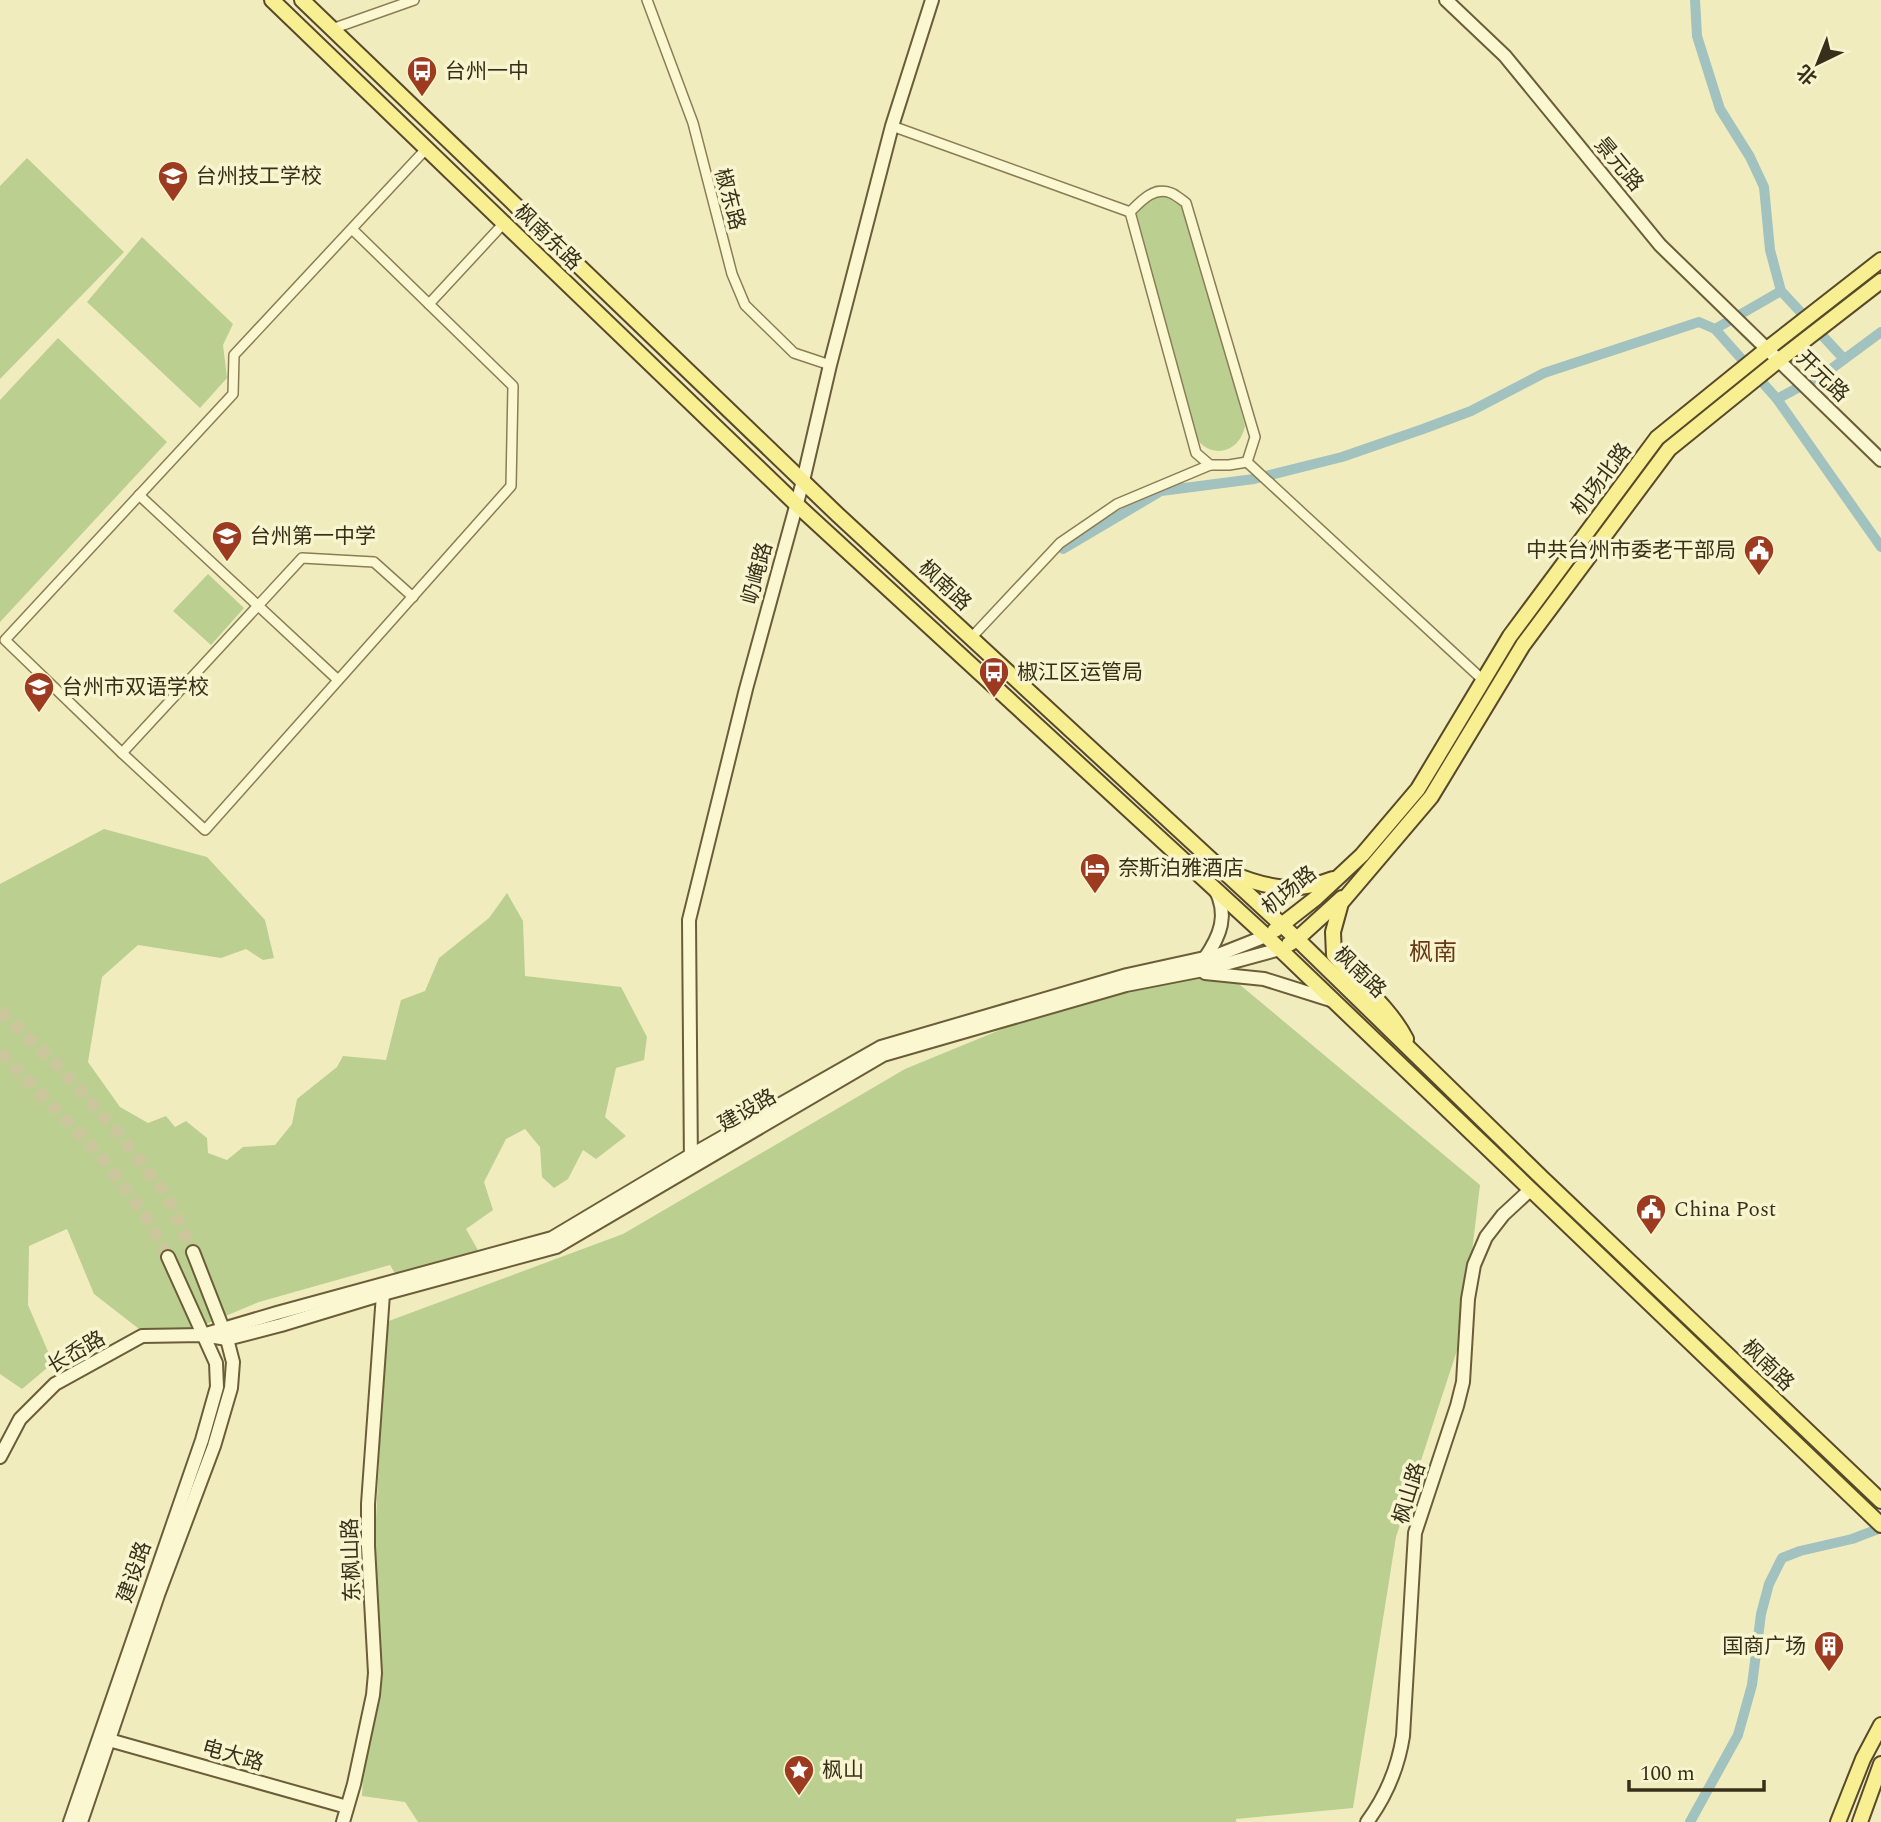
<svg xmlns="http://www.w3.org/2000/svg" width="1881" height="1822" font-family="Spectral,'Noto Sans SC',serif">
  <rect width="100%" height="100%" fill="#f1ecbe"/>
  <!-- green -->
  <g fill="#bbcf91">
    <polygon points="27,158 124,252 0,379 0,186"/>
    <path d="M1156,185L1167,186L1178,189L1185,198L1245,426C1239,456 1205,460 1193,432L1136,212C1138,197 1142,191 1156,185Z"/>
    <polygon points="142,237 233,324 223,345 227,378 200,408 87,302"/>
    <polygon points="58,338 167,442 0,622 0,400"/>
    <polygon points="208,574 244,608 211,645 173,611"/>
    <polygon points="104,829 207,857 265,920 274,958 263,960 246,949 221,958 138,945 102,977 88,1062 120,1107 148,1123 166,1116 175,1127 186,1121 207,1138 208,1153 227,1160 243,1147 275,1145 292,1124 297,1099 337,1067 343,1056 386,1060 401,1000 425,991 439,958 489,918 507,893 523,921 525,976 621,987 647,1037 644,1060 616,1068 605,1117 626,1136 596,1159 583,1150 568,1179 554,1188 542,1177 540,1147 525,1129 506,1139 484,1182 493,1210 466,1229 479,1252 396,1275 390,1265 259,1302 199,1327 143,1332 94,1294 67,1229 29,1246 28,1305 53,1363 22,1389 0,1374 0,884"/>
    <polygon points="1227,974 1480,1185 1462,1335 1396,1537 1353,1808 1236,1819 1236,1822 418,1822 405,1802 362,1796 386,1322 623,1234 905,1069 1090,993"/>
  </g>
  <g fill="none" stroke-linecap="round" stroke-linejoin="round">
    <!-- canal -->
    <g stroke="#a1c2bf" stroke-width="10">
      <polyline points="1695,0 1697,36 1720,109 1750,157 1764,187 1770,250 1781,291 1844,359"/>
      <polyline points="1715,329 1781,291"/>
      <polyline points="1777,399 1881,547"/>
      <polyline points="1063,549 1161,491 1254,479 1342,457 1423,429 1471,411 1544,373 1699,322 1715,329 1777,399 1827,372 1881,332"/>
      <polyline points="1690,1822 1738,1735 1752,1685 1761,1614 1769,1584 1782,1558 1800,1551 1852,1539 1881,1528"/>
    </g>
    <!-- secondary-tunnel -->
    <g stroke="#ccc69d" stroke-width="12" stroke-dasharray="12 6" stroke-linecap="butt">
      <polyline points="0,1011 58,1066 120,1135 168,1198 193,1252"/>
      <polyline points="0,1052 100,1155 148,1219 168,1257"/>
    </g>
    <!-- street casing -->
    <g stroke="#8a7d55" stroke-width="12">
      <g id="street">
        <polyline points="647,0 693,123 732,274 745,305 794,353 830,365"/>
        <polyline points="332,29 414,0"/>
        <path d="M892,126L1130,212C1141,201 1154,186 1171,193C1176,195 1182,200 1186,203L1255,437L1247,462L1483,680"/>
        <polyline points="1130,212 1196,453 1210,465 1229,465 1247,462"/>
        <polyline points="352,229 513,386 511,486 205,830 122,753 5,640 233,394 234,355 426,149"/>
        <polyline points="429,304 504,223"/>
        <polyline points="139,495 338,680"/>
        <polyline points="971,638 1060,543 1117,504 1210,465"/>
        <polyline points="122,753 302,558 374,562 413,597"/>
      </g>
    </g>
    <!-- secondary casing -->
    <g stroke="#6c5d39" stroke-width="16">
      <g id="secondary">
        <polyline points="1446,0 1505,56 1660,245 1881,460"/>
        <path d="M1205,958C1220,936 1229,915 1215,889"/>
        <polyline points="1205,973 1264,979 1334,1001"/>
        <polyline points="691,1167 689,920 746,689 803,481 830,365 892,126 932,0"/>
        <polyline points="206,1334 277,1313 552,1238 686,1158 881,1047 1127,975 1218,955 1266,936"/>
        <polyline points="0,1457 20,1419 55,1384 142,1336 203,1335 227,1339 281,1325 383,1294 556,1247 883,1055 1126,985 1203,970 1280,949"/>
        <polyline points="109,1740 347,1807"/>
        <polyline points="70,1822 202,1440 217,1387 216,1363 168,1257"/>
        <polyline points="81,1822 158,1595 214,1446 231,1388 233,1362 227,1339 193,1252"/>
        <polyline points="343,1822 354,1784 373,1695 375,1673 368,1546 368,1504 383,1294"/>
        <path d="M1367,1822C1387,1795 1398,1768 1403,1736L1415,1533L1457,1406L1463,1382L1468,1299L1474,1265L1486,1237L1503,1215L1530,1190"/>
      </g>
    </g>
    <!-- primary casing -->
    <g stroke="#57492a" stroke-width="18">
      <g id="primary">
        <polyline points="272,0 796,504 1266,936 1881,1525"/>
        <polyline points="302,0 838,515 1297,939 1542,1178 1881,1501"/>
        <path d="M1228,872C1266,888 1294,894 1333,879"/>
        <polyline points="1275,930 1316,898 1362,855 1418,789 1510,636 1657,438 1767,349 1881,260"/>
        <polyline points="1289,944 1297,939 1342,898"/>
        <path d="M1406,1039C1389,1006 1358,983 1334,955L1333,932L1341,903L1431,797L1523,645L1669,449L1779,360L1881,281"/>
        <polyline points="1838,1822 1863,1759 1881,1725"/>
        <polyline points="1860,1822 1881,1764"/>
      </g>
    </g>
    <!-- street -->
    <use href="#street" stroke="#fbf8d1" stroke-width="9"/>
    <!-- secondary -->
    <use href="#secondary" stroke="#fbf8d1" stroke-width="12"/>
    <!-- primary -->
    <use href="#primary" stroke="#f8ee92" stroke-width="14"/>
  </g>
  <!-- icons -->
  <defs>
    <g id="bus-pin" transform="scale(1.575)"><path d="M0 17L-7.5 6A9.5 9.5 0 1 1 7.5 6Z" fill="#9d3b21" stroke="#f8f5ce"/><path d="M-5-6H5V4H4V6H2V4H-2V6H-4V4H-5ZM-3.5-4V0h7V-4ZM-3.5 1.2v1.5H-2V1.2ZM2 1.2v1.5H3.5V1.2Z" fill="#fff"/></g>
    <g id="school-pin" transform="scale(1.575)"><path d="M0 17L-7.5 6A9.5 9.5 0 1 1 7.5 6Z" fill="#9d3b21" stroke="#f8f5ce"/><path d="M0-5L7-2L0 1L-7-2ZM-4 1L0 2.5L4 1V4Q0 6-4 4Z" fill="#fff"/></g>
    <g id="civic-pin" transform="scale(1.575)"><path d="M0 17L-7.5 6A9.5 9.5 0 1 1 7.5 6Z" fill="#9d3b21" stroke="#f8f5ce"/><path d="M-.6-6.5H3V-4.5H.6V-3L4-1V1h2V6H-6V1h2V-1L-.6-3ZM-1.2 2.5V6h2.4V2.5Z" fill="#fff"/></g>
    <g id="hotel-pin" transform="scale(1.575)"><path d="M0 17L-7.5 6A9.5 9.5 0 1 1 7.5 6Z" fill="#9d3b21" stroke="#f8f5ce"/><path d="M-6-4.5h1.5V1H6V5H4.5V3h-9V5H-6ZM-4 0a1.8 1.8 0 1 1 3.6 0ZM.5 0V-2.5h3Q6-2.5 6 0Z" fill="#fff"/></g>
    <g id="building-pin" transform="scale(1.575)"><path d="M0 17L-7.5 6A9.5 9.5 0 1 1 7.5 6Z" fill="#9d3b21" stroke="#f8f5ce"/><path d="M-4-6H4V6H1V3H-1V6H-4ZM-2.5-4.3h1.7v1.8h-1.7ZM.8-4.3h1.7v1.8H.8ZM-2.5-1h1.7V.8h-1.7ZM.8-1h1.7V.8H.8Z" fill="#fff"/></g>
    <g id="sight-pin" transform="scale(1.575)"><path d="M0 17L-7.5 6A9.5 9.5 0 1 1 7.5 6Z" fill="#9d3b21" stroke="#f8f5ce"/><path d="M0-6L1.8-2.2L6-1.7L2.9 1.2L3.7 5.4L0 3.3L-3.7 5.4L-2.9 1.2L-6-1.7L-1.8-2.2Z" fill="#fff"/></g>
  </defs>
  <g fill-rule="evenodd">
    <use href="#bus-pin" x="422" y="71"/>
    <use href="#school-pin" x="173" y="176"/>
    <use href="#school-pin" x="227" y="536"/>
    <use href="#civic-pin" x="1759" y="550"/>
    <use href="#bus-pin" x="994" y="672"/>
    <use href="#school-pin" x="39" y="687"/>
    <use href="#hotel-pin" x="1095" y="868"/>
    <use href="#civic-pin" x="1651" y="1209"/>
    <use href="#building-pin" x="1829" y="1646"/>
    <use href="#sight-pin" x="799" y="1770"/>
  </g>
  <g text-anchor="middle" stroke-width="7" stroke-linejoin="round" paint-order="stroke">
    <!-- poi labels -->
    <g font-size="21" fill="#382f1b" stroke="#f8f5ce" text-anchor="start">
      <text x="445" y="78">台州一中</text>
      <text x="196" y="183">台州技工学校</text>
      <text x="250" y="543">台州第一中学</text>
      <text x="1736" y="557" text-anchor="end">中共台州市委老干部局</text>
      <text x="1017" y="679">椒江区运管局</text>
      <text x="62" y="694">台州市双语学校</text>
      <text x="1118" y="875">奈斯泊雅酒店</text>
      <text x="1674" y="1216">China Post</text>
      <text x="1806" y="1653" text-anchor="end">国商广场</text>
      <text x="822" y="1777">枫山</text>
    </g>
    <!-- street labels -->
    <g font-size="21" fill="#382f1b" stroke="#f8f5ce">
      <text transform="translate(1619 164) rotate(50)" y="7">景元路</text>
      <text transform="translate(730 199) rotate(75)" y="7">椒东路</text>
      <text transform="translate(548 237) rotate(44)" y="7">枫南东路</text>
      <text transform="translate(1823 376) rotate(44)" y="7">开元路</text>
      <text transform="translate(1601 479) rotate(-53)" y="7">机场北路</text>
      <text transform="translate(757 573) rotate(-75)" y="7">屷崦路</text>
      <text transform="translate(945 585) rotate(43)" y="7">枫南路</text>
      <text transform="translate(1289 890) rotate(-39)" y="7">机场路</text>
      <text transform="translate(1360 972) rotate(44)" y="7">枫南路</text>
      <text transform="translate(747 1110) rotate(-30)" y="7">建设路</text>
      <text transform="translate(76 1352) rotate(-30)" y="7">长岙路</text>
      <text transform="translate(1768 1365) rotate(44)" y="7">枫南路</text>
      <text transform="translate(1409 1493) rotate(-73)" y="7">枫山路</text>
      <text transform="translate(351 1560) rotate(-92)" y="7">东枫山路</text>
      <text transform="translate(134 1572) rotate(-71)" y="7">建设路</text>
      <text transform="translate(233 1755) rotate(16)" y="7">电大路</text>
    </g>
    <!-- quarter labels -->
    <g font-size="24" fill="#683917" stroke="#f8f5ce">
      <text x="1433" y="960">枫南</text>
    </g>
  </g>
  <!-- north arrow -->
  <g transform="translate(1818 63) rotate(223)" stroke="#f8f5ce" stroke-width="5" paint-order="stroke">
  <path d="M0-5L12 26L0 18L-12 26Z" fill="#382f1b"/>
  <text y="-10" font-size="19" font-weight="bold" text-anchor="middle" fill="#382f1b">北</text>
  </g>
  <!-- scale -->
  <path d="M1629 1780v10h135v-10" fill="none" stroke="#382f1b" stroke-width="3.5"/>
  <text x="1640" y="1780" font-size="21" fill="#382f1b" stroke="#f8f5ce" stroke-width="5" paint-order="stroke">100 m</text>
</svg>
